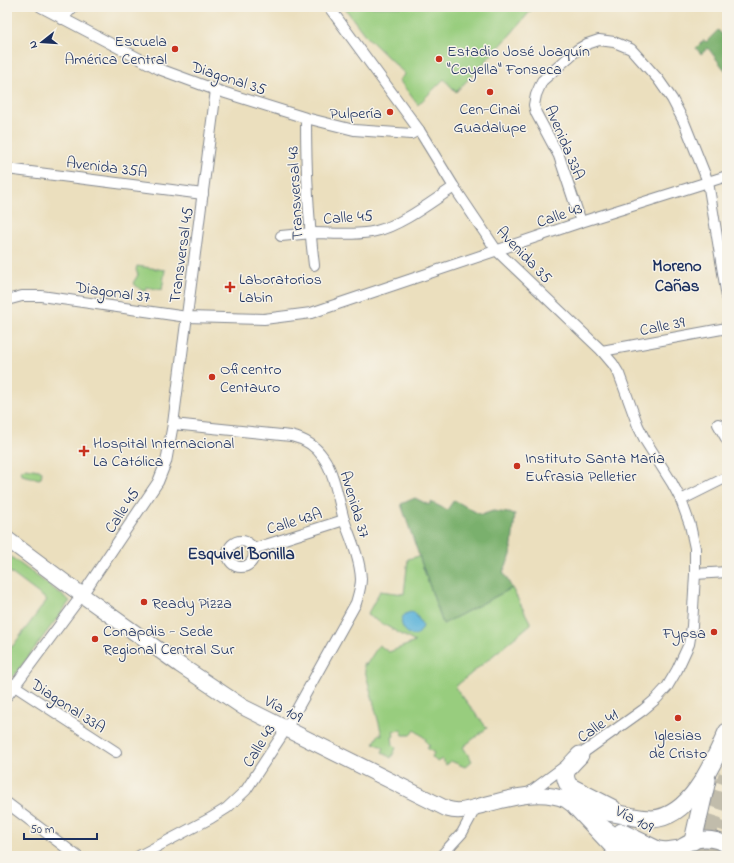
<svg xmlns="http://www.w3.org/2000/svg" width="734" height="863" font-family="'Indie Flower',sans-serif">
  <rect width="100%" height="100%" fill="#f7f3e8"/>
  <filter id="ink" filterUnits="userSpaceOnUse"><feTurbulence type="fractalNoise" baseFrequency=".025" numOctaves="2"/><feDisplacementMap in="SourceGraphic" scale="8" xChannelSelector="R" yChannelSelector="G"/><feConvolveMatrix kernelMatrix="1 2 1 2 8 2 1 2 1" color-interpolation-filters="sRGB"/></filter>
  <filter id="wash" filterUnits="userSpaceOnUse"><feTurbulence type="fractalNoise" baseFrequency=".012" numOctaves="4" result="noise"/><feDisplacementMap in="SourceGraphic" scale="16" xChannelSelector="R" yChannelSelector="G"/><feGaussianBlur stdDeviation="0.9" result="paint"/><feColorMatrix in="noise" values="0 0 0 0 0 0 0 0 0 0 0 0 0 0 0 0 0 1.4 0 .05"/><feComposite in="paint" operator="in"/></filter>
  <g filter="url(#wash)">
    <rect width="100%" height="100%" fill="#ebdfbe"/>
    <!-- green -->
    <g fill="#98cd7e" stroke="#5a7e6e">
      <polygon points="344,7 534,7 503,43 456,92 444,79 418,105 399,80 405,74 364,34"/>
      <polygon points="137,266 165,270 162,290 146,287 146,291 141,290 133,283 138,275 136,270"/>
      <polygon points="26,468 39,470 42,472 41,478 39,479 22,475 21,471"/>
      <polygon points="7,554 70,601 13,677 7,672 7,644 12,647 47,600 7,570"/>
      <polygon points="419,556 443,624 512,588 531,624 455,687 487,728 463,747 472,761 465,767 451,761 446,765 442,759 437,762 432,757 434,753 427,748 430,746 425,741 426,739 415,730 410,735 403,735 401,730 393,731 394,736 392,737 393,745 396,748 391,758 382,752 384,748 374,743 379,734 382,735 363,663 366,665 379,645 389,652 415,642 367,615 380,591 404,594 408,559"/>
      <polygon points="700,844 727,851 727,856 680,856 688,849"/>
    </g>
    <!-- forest -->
    <g fill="#7ab06d" stroke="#4a7066">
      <polygon points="718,30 727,40 727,73 708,48 701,54 696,48 704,40 706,42"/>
      <polygon points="415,498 429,505 431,502 447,510 454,500 481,515 493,511 515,514 511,555 503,572 512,588 443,624 401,504"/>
    </g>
    <!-- water -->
    <path fill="#5db4da" stroke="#3c729c" d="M411,612L415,613L423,626C415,651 387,617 411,612Z"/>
  </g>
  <g filter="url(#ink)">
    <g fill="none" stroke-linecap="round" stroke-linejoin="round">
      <!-- trunk-tunnel -->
      <g stroke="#c1bcab" stroke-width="17" stroke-dasharray="17 8" stroke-linecap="butt">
        <polyline points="702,856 705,842 727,775"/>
        <polyline points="719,856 723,836 727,823"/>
      </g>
      <!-- minor casing -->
      <g stroke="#83878e" stroke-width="12">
        <g id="minor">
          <polyline points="41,7 159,69 216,90 306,118 354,130 411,134 419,130"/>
          <polyline points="329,7 419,130 454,187 497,251 602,351 613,364 619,374 638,426 645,440 672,483 681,500 690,525 695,548 695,574 692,626 689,644 677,670 667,687 656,699 643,710 580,755 526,795"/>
          <polyline points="62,19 73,7"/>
          <path d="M306,118C306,167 308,216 314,265"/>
          <polyline points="7,169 203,194"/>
          <polyline points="581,222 559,156 536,113 534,105 536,95 542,81 577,50 587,44 599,40 614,42 631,49 658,79 672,99 684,122 708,182 727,297"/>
          <path d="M281,236C292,235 302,234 312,233C333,233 355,236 376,231C402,225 431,202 454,187"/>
          <polyline points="7,300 22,296 41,296 187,317 264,319 311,313 581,222 727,176"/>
          <polyline points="602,351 727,328"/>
          <polyline points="173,424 216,90"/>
          <polyline points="718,424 727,440"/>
          <polyline points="681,500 727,477"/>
          <circle cx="241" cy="554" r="13"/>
          <polyline points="253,549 344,520"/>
          <polyline points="695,574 727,572"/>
          <polyline points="7,681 116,752"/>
          <path d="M7,696L82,595L158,482L166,462L173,424L291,436C304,439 315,445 323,457C334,472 339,502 344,520C351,539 360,559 361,579C361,587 358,596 356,603L286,729L246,790L227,808L211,818L139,856"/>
          <polyline points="7,803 77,856"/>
          <polyline points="441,856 462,833 476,807"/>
        </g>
      </g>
      <!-- secondary casing -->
      <g stroke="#83878e" stroke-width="17">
        <g id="secondary">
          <path d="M7,539L82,595L180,665L243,707L447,809C461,813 467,809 480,806C507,799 540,788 566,800L643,856"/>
          <polyline points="621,831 658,849 666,850 680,848"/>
          <path d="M683,846C696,837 713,837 727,845"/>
        </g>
      </g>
      <!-- trunk casing -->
      <g stroke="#83878e" stroke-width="19">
        <g id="trunk">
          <path d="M580,755C570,766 560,772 569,786L612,808"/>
          <path d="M576,807C592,810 608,812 625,815C634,817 642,819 652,819C691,817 713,763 727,732"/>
          <polyline points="576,807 622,856"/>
          <polyline points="693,841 707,780"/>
        </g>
      </g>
      <!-- minor -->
      <use href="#minor" stroke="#fff" stroke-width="10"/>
      <!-- secondary -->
      <use href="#secondary" stroke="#fff" stroke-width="15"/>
      <!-- trunk -->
      <use href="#trunk" stroke="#fff" stroke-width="17"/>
    </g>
  </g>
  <!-- markers -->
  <g fill="#c8321e" stroke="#f7f3e8" stroke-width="1.5">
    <circle cx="175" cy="49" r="4"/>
    <circle cx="439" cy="59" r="4"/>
    <circle cx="490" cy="92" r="4"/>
    <circle cx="390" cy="112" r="4"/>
    <path d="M228 281h4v4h4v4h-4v4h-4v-4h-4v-4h4z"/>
    <circle cx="212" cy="377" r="4"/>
    <path d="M82 445h4v4h4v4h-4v4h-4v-4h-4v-4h4z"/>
    <circle cx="517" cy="466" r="4"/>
    <circle cx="144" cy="602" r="4"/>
    <circle cx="714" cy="632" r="4"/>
    <circle cx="95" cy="639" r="4"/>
    <circle cx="678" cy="718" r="4"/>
  </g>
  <g text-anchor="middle" stroke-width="3" stroke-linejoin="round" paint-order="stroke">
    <!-- poi labels -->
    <g font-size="16" fill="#1b2f5e" stroke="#f7f3e8" text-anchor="start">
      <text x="167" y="46" text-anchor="end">Escuela<tspan x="167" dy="18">América Central</tspan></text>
      <text x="447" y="56">Estadio José Joaquín<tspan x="447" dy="18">"Coyella" Fonseca</tspan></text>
      <text x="490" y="114" text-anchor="middle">Cen-Cinai<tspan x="490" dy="18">Guadalupe</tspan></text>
      <text x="382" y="118" text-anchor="end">Pulpería</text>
      <text x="239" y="284">Laboratorios<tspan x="239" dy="18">Labin</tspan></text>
      <text x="220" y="374">Oficentro<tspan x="220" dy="18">Centauro</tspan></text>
      <text x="93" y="448">Hospital Internacional<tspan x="93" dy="18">La Católica</tspan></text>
      <text x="525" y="463">Instituto Santa María<tspan x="525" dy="18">Eufrasia Pelletier</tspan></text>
      <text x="152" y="608">Ready Pizza</text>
      <text x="103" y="636">Conapdis - Sede<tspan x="103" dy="18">Regional Central Sur</tspan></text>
      <text x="706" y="638" text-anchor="end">Fypsa</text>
      <text x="678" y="740" text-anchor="middle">Iglesias<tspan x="678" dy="18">de Cristo</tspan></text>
    </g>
    <!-- street labels -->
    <g font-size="16" fill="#1b2f5e" stroke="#f7f3e8">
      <text transform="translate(229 77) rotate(18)" y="6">Diagonal 35</text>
      <text transform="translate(566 142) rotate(67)" y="6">Avenida 33A</text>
      <text transform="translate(107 166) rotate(7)" y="6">Avenida 35A</text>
      <text transform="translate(294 193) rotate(-93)" y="6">Transversal 43</text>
      <text transform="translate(559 214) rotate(-19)" y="6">Calle 43</text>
      <text transform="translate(348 216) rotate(-4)" y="6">Calle 45</text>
      <text transform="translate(525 254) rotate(46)" y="6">Avenida 35</text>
      <text transform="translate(180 255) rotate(-82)" y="6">Transversal 45</text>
      <text transform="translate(113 291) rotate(8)" y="6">Diagonal 37</text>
      <text transform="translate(662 325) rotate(-11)" y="6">Calle 39</text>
      <text transform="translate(356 504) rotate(73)" y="6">Avenida 37</text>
      <text transform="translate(121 510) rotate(-57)" y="6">Calle 45</text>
      <text transform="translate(294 520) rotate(-17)" y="6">Calle 43A</text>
      <text transform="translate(69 705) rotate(33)" y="6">Diagonal 33A</text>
      <text transform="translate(284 708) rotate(27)" y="6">Vía 109</text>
      <text transform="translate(597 725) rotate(-35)" y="6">Calle 41</text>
      <text transform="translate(258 745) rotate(-58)" y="6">Calle 43</text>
      <text transform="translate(635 818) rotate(27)" y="6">Vía 109</text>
    </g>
    <!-- neighbourhood labels -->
    <g font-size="17" font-weight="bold" fill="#1b2f5e" stroke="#f7f3e8">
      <text x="677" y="271">Moreno<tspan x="677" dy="20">Cañas</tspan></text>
      <text x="241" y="559">Esquivel Bonilla</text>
    </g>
  </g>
  <!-- margin -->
  <rect width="734" height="863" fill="none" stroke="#f7f3e8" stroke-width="24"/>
  <!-- north arrow -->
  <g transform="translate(42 42) rotate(253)" stroke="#f7f3e8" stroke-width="3" paint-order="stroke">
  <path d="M0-3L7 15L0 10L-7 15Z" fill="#1b2f5e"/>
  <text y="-6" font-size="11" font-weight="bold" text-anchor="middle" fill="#1b2f5e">N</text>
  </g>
  <!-- scale -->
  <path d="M24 833v6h73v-6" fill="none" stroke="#1b2f5e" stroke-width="2"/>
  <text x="30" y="833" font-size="12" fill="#1b2f5e" stroke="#f7f3e8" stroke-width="3" paint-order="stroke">50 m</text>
</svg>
